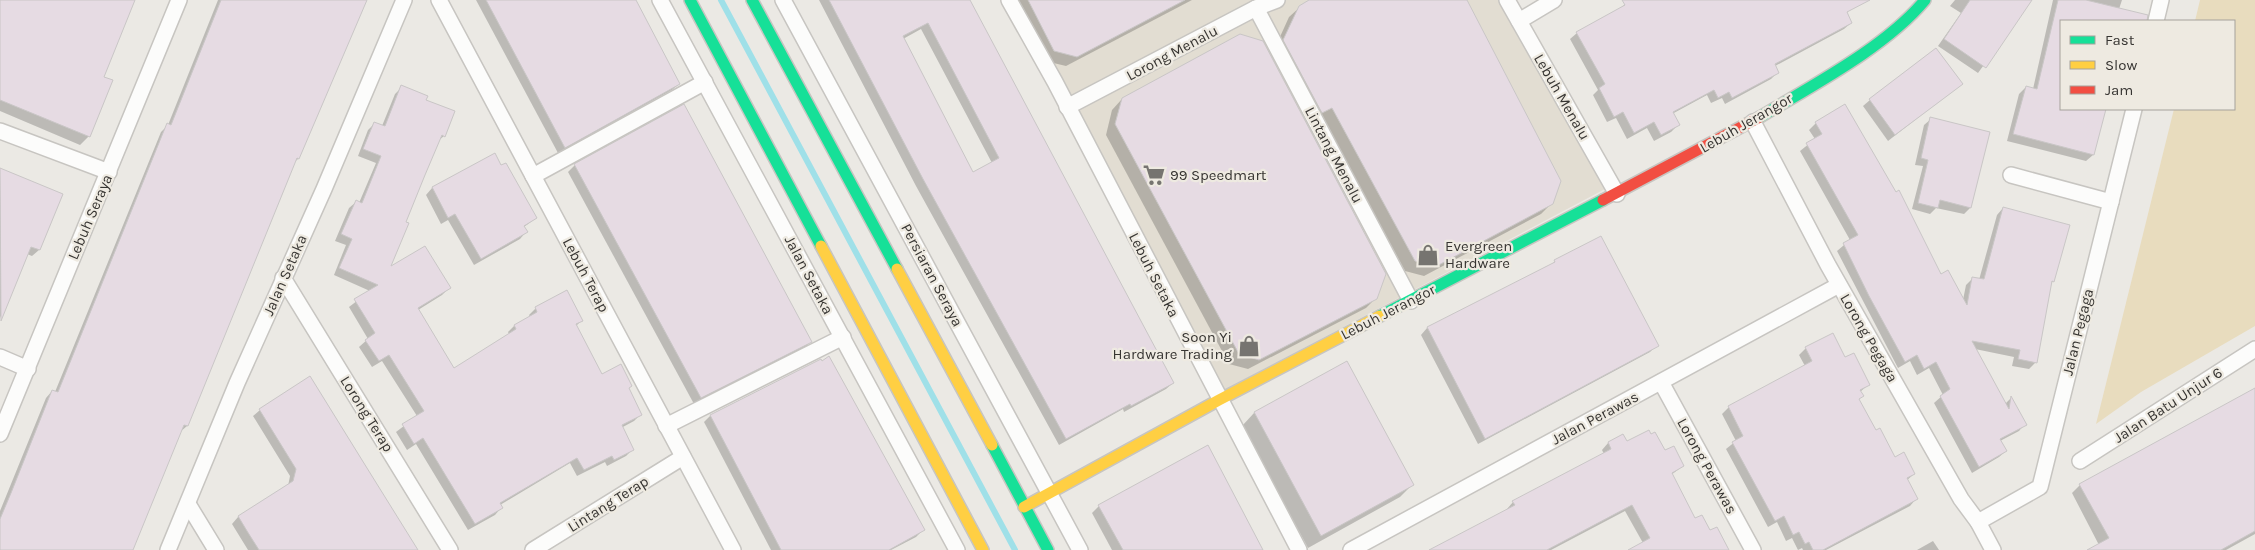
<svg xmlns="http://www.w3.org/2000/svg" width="2255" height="550" font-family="Karla,sans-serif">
  <rect width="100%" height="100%" fill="#ebe9e4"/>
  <!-- built -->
  <polygon fill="#e2ddd2" points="1019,0 1500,0 1605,189 1222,391"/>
  <!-- green -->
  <polygon fill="#e8dcbe" points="2200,0 2255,0 2255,326 2141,392 2096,424 2174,109 2234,109 2234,21 2195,21"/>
  <!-- shadow -->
  <g fill="#0003" fill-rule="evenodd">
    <polygon points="0,0 134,0 102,78 89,136 80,145 0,111"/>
    <polygon points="218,0 366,0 298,159 293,163 187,426 180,432 132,550 0,550 0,511 46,398 52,391 55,392 161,132 168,125"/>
    <polygon points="476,0 634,0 679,84 672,90 558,153"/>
    <path d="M819,0H968L1173,383L1166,389L1124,412L1123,409L1059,445L916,186ZM921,29L992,163L972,174L903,39Z"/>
    <polygon points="1013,0 1192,0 1066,66 1045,61"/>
    <polygon points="1312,0 1465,0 1552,203 1541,214 1424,276 1405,271 1322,117 1312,122 1274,50 1289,17 1300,7"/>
    <polygon points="1630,0 1845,0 1850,9 1846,14 1851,23 1844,29 1775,66 1778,72 1771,79 1725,104 1722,98 1711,103 1707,95 1672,114 1678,125 1671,132 1654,141 1647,128 1627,139 1616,118 1607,122 1593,95 1598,90 1570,39 1577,33 1618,10"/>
    <polygon points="1955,0 2031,0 1978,73 1938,46 1961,13 1950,6"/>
    <polygon points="2053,0 2122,0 2119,9 2122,10 2120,21 2061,21 2061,109 2104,109 2093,155 2086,161 2007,141 2019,94 2026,87 2033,89"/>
    <polygon points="1961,84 1888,141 1863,106 1870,100"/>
    <polygon points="402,87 424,100 444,136 438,141 404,222 388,270 449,288 442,295 418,310 454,370 509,334 508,332 514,326 530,317 529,315 536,308 566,292 581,321 576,326 601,376 628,389 641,414 634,421 621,428 633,449 626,456 607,466 605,462 577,476 570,463 500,505 501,508 495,515 468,530 416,444 407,450 396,432 417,416 382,361 372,367 359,347 368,339 349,307 370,291 334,275 346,245 335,241 349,208 356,202 359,203 376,163 358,156 368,130 375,123 382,126 395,94"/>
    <polygon points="1122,99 1376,298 1366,308 1248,369 1229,364 1106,135 1112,110"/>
    <polygon points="1931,119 1970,208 1964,214 1936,208 1930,214 1912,209 1923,166 1915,165 1924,125"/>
    <polygon points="1816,123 1963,300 1966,285 1973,278 1979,280 1997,215 2003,208 2053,281 2050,285 2036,362 2029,369 2012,366 2014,357 1975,349 2005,404 2011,398 2025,424 2019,431 2000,441 2006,451 1999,457 1972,473 1934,403 1943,395 1929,368 1917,375 1910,361 1898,368 1837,251 1850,240 1800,151 1815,139 1809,130"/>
    <polygon points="494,155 536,218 524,227 526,232 520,239 474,265 448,220 441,224 426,195 432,188"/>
    <polygon points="575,165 810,342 804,349 694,404 568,172"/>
    <polygon points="0,169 61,194 39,250 32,256 27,254 0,318"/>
    <polygon points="1555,261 1657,345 1650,352 1478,444 1421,335 1427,328 1550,266"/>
    <polygon points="1806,348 1845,359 1868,385 1860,392 1862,396 1858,400 1875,431 1895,459 1914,474 1906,481 1916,499 1910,506 1826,550 1803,550 1802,548 1798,550 1792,538 1786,541 1777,522 1768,527 1726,449 1736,441 1722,414 1729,407 1805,366 1799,355"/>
    <polygon points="821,362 923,530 916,537 891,550 771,550 704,422 710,416"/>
    <polygon points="1346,363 1412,485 1400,497 1308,548 1242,426 1254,413"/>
    <polygon points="2255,389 2255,534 2226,550 2090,550 2099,545 2072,493 2080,485"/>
    <polygon points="260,410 415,550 248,550 232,524 238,517 288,486 290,476 253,416"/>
    <polygon points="1623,435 1627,443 1664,452 1683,466 1671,475 1695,520 1727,550 1630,550 1643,543 1625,511 1551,550 1434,550 1507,510 1507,509 1513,502 1604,454 1602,450 1608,443"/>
    <polygon points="1099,506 1262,550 1112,550 1092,513"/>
    <polygon points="1933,541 1939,550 1917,550"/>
  </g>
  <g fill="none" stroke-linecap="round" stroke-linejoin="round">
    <!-- stream -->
    <polyline stroke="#9fe0e8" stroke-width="6" points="721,0 1015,550"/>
  </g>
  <!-- building -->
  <g fill="#e6dbe3" stroke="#c9c6c6" fill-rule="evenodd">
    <polygon points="0,0 135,0 104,77 113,80 90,137 0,100"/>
    <polygon points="221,0 367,0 299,159 297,158 188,426 184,425 133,550 0,550 0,519 11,493 52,390 58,392 167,123 171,125"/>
    <polygon points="486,0 636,0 680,84 565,148"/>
    <path d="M829,0H970L1174,383L1131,406L1130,404L1066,439L923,179ZM928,23L999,158L973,172L903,36Z"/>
    <polygon points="1028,0 1185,0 1077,57 1054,51"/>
    <polygon points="1309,0 1467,0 1561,181 1553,204 1435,267 1415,261 1332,108 1322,113 1283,40 1299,6"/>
    <polygon points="1622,0 1870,0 1847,12 1852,23 1775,64 1779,73 1732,98 1729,92 1718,98 1714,90 1673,112 1680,125 1661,135 1654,122 1634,133 1623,112 1614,117 1599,88 1605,84 1576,32 1625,5"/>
    <polygon points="1970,0 2032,0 1986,68 1944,39"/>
    <polygon points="2058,0 2086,0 2148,15 2147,21 2061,21 2061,109 2106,109 2094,155 2013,134 2026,86 2037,89"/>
    <polygon points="1240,34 1263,41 1386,274 1377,299 1259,360 1239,354 1115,124 1122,98"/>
    <polygon points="1936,48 1963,84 1895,135 1869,99"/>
    <polygon points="401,85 428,96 426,100 455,111 445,137 442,135 425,175 406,222 409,223 391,266 425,246 451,288 418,308 454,368 516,329 514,325 537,312 535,307 567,290 583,321 576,324 602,374 621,364 632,386 629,388 642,415 622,425 634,450 614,460 612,456 584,470 577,458 500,503 503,508 475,524 423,438 414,444 402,424 424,411 389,355 379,361 365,340 375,333 354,299 378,285 339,268 352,239 341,234 356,200 362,203 381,156 363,149 374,122 385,126"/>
    <polygon points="684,104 812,342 701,398 574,164"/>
    <polygon points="1845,104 1896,192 1899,190 1941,274 1948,270 1967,305 1972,277 1984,279 2003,207 2070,225 2054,282 2052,281 2037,363 2018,359 2020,350 1972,341 2009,409 2011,396 2027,425 2000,439 2007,451 1979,467 1940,396 1950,389 1936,362 1924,369 1917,355 1905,362 1869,296 1843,243 1858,235 1806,143 1822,134 1815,122"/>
    <polygon points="1930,117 1990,132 1971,208 1940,200 1938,208 1918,203 1928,160 1921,158"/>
    <polygon points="495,153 501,165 506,163 537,218 524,226 528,232 481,259 455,214 448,218 432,187"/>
    <polygon points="0,168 63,194 40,250 31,247 1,321"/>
    <polygon points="1601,236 1659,346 1485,439 1427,327 1555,262 1554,260"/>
    <polygon points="1833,333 1845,357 1854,353 1870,385 1860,390 1864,396 1859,399 1876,430 1880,428 1895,457 1904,452 1915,474 1907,478 1918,499 1823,550 1813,550 1809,542 1805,544 1799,532 1793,535 1784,516 1775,521 1732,442 1743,436 1728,406 1812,361 1805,347"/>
    <polygon points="829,356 925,530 889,550 781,550 710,415 821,359 822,361"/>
    <polygon points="1347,361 1414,485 1321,536 1254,412"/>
    <polygon points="310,376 362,460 418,550 259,550 247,531 238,516 293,481 296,469 259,409"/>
    <polygon points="2255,388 2255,531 2221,550 2087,550 2109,538 2079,484"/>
    <polygon points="1649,430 1651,434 1655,432 1665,450 1674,446 1684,466 1672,473 1695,518 1702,515 1710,530 1717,527 1729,550 1628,550 1650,538 1632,505 1547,550 1429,550 1515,505 1512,501 1611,449 1608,442 1623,434 1627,441"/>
    <polygon points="1208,445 1263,550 1123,550 1098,505"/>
  </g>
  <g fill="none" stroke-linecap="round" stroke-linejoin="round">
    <!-- street casing -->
    <g stroke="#c7c5c1" stroke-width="18">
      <g id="street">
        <polyline points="439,0 733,550"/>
        <polyline points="660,0 957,550"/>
        <polyline points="783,0 1080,550"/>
        <polyline points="1009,0 1055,82 1299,550"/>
        <polyline points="1507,0 1617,194"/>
        <polyline points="1256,8 1411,301"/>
        <polyline points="1519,21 1554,0"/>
        <polyline points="2156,21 2161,0"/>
        <polyline points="1067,107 1256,8 1277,0"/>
        <polyline points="1753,122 1828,265 1961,499 1978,522 1993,550"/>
        <polyline points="0,131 109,172"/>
        <polyline points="2011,175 2111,202"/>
        <polyline points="533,176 705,82"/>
        <polyline points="283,278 450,550"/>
        <polyline points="0,357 28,369"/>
        <polyline points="1661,382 1753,550"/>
        <polyline points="666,426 843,337"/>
        <polyline points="0,434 179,0"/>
        <polyline points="2080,461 2255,349"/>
        <polyline points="188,504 216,550"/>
        <polyline points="1978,522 2040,487 2134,109"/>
        <polyline points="168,550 237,383 324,189 404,0"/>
        <polyline points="533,550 683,457"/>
        <polyline points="1351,550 1839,285"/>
      </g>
    </g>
    <!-- fast casing -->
    <g stroke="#c7c5c1" stroke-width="14">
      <g id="fast">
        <polyline points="690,0 821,246"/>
        <polyline points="752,0 897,269"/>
        <path d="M1760,117C1813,85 1886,47 1925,0"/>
        <polyline points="1380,316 1603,200"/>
        <polyline points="992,445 1048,550"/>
      </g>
    </g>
    <!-- slow casing -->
    <g stroke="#c7c5c1" stroke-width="14">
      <g id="slow">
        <polyline points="821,246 983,550"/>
        <polyline points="897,269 992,445"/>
        <polyline points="1024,507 1219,400 1380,316"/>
      </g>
    </g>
    <!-- jam casing -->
    <g stroke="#c7c5c1" stroke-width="14">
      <polyline id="jam" points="1603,200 1760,117"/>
    </g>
    <!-- street -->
    <use href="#street" stroke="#fcfcfb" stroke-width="15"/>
    <!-- fast -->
    <use href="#fast" stroke="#16e098" stroke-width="11"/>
    <!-- slow -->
    <use href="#slow" stroke="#ffcf43" stroke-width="11"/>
    <!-- jam -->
    <use href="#jam" stroke="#f24e42" stroke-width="11"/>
  </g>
  <!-- icons -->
  <defs>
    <g id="supermarket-bare" transform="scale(1.725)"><path d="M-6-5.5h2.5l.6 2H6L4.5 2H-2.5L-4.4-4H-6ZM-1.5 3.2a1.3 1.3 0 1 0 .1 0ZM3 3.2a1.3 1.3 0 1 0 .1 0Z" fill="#767470" stroke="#eeeae1" stroke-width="2.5" paint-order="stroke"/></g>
    <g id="shop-bare" transform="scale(1.725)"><path d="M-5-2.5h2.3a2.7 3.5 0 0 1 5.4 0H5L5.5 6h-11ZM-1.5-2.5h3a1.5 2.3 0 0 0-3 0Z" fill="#767470" stroke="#eeeae1" stroke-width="2.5" paint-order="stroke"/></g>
  </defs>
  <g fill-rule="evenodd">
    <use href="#supermarket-bare" x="1154" y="175"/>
    <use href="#shop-bare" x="1428" y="255"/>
    <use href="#shop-bare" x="1249" y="346"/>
  </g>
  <g text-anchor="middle" stroke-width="4.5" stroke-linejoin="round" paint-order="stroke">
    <!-- street labels -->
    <g font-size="15" fill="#373532" stroke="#eeeae1">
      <text transform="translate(1172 53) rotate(-28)" y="5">Lorong Menalu</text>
      <text transform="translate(1562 97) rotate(60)" y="5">Lebuh Menalu</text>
      <text transform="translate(1746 123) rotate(-30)" y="5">Lebuh Jerangor</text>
      <text transform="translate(1334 155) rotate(62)" y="5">Lintang Menalu</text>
      <text transform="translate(90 217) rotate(-67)" y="5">Lebuh Seraya</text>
      <text transform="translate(285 275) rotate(-66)" y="5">Jalan Setaka</text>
      <text transform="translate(586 275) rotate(62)" y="5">Lebuh Terap</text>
      <text transform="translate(809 275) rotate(62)" y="5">Jalan Setaka</text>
      <text transform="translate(932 275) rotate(62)" y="5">Persiaran Seraya</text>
      <text transform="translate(1154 275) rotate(63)" y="5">Lebuh Setaka</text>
      <text transform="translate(1388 312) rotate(-27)" y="5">Lebuh Jerangor</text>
      <text transform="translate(2078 332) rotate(-76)" y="5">Jalan Pegaga</text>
      <text transform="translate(1869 338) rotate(60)" y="5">Lorong Pegaga</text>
      <text transform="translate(2168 405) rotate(-33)" y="5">Jalan Batu Unjur 6</text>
      <text transform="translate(367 414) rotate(58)" y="5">Lorong Terap</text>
      <text transform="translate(1595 418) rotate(-28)" y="5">Jalan Perawas</text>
      <text transform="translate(1707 466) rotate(61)" y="5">Lorong Perawas</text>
      <text transform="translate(608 504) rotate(-32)" y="5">Lintang Terap</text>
    </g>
    <!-- poi labels -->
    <g font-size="15" fill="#373532" stroke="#eeeae1" text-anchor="start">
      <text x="1170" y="180">99 Speedmart</text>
      <text x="1445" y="251">Evergreen<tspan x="1445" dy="17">Hardware</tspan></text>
      <text x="1232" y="342" text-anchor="end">Soon Yi<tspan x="1232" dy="17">Hardware Trading</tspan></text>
    </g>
  </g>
  <!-- legend -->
  <rect x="2060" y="20" width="175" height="90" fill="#eeeae1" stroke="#a5a29b"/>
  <rect x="2070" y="36" width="25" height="8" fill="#16e098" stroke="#a5a29b"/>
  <text x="2105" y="45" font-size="15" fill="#373532">Fast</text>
  <rect x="2070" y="61" width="25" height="8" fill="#ffcf43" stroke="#a5a29b"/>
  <text x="2105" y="70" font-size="15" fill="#373532">Slow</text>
  <rect x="2070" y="86" width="25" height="8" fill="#f24e42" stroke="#a5a29b"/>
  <text x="2105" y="95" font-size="15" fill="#373532">Jam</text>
</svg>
